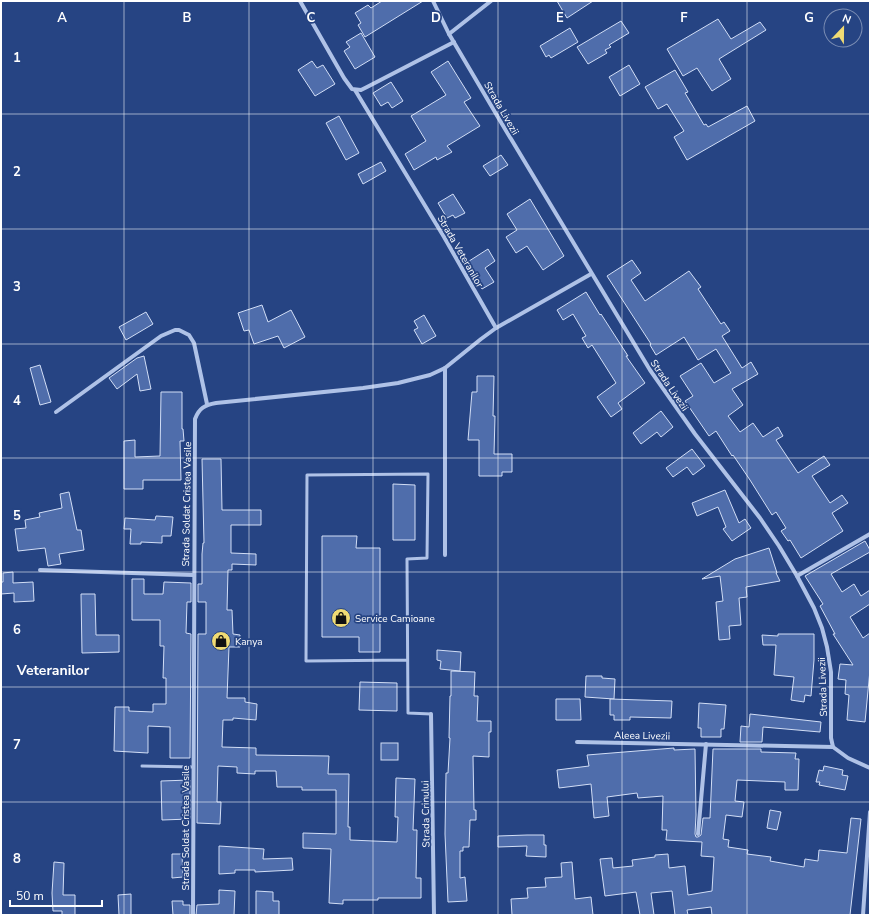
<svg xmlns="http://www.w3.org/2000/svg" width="871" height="916" font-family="'Nunito Sans',sans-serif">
  <rect width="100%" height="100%" fill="#264483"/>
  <!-- building -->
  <g fill="#4f6dab" stroke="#d2def6">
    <polygon points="382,1 423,1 365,37 358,25 361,23 355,13 368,5 371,8"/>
    <polygon points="557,1 593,1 567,18"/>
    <polygon points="718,19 731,39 760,22 766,30 719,59 731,79 712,91 697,68 683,76 667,49"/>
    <polygon points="621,21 629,33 609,45 611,47 605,50 607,53 588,64 577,47"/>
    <polygon points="570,28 578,42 551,58 549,55 546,57 540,46"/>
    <polygon points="361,33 375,57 355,69 344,51 350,47 346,42"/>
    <polygon points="312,61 317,68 323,65 335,84 315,96 298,70"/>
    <polygon points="448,61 471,98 464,102 480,126 447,146 452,152 437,160 436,157 414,170 405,154 426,141 411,116 446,95 431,72"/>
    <polygon points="629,65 640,84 620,96 609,77"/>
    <polygon points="675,70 688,92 685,93 704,125 706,124 708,127 747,106 755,121 687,160 674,137 684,131 667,104 658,109 645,87"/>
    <polygon points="391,82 403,101 392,108 388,102 381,106 373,93"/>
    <polygon points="339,116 359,153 346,160 326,123"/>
    <polygon points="501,155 508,165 490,176 483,166"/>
    <polygon points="381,162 386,171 363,184 358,174"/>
    <polygon points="453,194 465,213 455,218 453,215 447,218 438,203"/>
    <polygon points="530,199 564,256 543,270 527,246 516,253 506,237 517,230 507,214"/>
    <polygon points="488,249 495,261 485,268 494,282 482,289 466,263"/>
    <polygon points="632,260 641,273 631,280 645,301 689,271 701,287 698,289 721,324 724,322 730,331 722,336 742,368 751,362 758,374 732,389 743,405 728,416 740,432 753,423 763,437 778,427 783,436 776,440 798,473 824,456 830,465 812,476 830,503 842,495 848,503 832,513 843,531 801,558 790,540 788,541 781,531 786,528 776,512 772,515 750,480 733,455 732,456 716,431 709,436 685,401 693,396 680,376 701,363 714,383 731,373 716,349 698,360 684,337 656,355 650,345 651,344 607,276"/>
    <polygon points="586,292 600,315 601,314 628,356 626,356 645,383 618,403 622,409 611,417 597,397 616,383 592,345 588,348 582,338 586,336 573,314 563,320 557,310"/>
    <polygon points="262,305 268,322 291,310 305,337 284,348 278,336 254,344 249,330 244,331 238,313"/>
    <polygon points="146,312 153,324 126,340 119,327"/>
    <polygon points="424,315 436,336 422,344 414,330 418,328 414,321"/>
    <polygon points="144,356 151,389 140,391 137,374 117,389 109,378 137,358"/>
    <polygon points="40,365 51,402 40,405 30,368"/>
    <polygon points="477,376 494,376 493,416 495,416 494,454 512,454 512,472 502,472 502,476 479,476 479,440 468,440 472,392 477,392"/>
    <polygon points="161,392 182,392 182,429 183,429 184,441 180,441 181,480 143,480 143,489 124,489 124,441 135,440 135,457 160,456"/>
    <polygon points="661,411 673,427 661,437 657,432 641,444 633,433"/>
    <polygon points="692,449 705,466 693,475 687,467 673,477 666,468"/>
    <polygon points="202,459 221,459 222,510 261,510 261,525 231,525 231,553 256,554 256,565 232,564 232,570 228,570 227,610 232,610 233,634 240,635 240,647 229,647 227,698 245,698 245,702 257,704 256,720 233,718 233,720 223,720 222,747 256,748 256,755 329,756 328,774 349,774 348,827 350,827 350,840 397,842 398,817 395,817 396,778 415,779 413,830 417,830 416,878 421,878 421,898 378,898 378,900 343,900 343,904 329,903 331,849 303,848 303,833 336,834 336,790 302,790 302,787 277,787 276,771 255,771 255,774 237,773 237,767 218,766 217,802 221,802 220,824 197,823 198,634 206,634 206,602 198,602 198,584 202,584 202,554 203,543 204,543"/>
    <polygon points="393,484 415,485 415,540 393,540"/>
    <polygon points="725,490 739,523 745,519 751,528 732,541 723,529 726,527 718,507 697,516 692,503"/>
    <polygon points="69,492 77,530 81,530 84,550 59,554 61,564 48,566 45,548 18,551 15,529 26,528 25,520 40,517 39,513 62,508 60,494"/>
    <polygon points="156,516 173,517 171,536 162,536 162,543 141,542 141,544 130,544 131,529 124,529 125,518 155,520"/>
    <polygon points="322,536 357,536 356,548 380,548 380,652 359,652 359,637 322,637"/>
    <polygon points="865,541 870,550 870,552 831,574 842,592 854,584 861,596 870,590 870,604 850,617 863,638 870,633 870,670 865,722 847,720 849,695 845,694 846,680 838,679 840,664 853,665 833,634 835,634 820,606 823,604 805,576"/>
    <polygon points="769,548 777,573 776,573 780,581 746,587 747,597 739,598 741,625 729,626 730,639 719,640 716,602 723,601 720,576 702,579 735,559"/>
    <polygon points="13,572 13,583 33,582 34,601 14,602 14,593 1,594 1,582 3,582 3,573"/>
    <polygon points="132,579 144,579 144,594 163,594 164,582 191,583 191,602 187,602 186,633 191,634 190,758 170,758 170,727 148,726 148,753 114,751 115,707 129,707 129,711 153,712 153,704 166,704 166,678 163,678 164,646 160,646 160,620 132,620"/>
    <polygon points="81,594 95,594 96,635 119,635 119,652 82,653"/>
    <polygon points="778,634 814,634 814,660 811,696 805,695 804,702 791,700 794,677 774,675 776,645 763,645 762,635 778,636"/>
    <polygon points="437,650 461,652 460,671 440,669 441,661 437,660"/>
    <polygon points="451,671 475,672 474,696 478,696 477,721 491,721 491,732 489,732 489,757 473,756 474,810 476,810 476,820 470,820 469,847 463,847 463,851 460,851 460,878 465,877 467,901 448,902 445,834 446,773 448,773 450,738 449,738 450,696 451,696"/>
    <polygon points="586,676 602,676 602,678 615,679 614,699 585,697"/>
    <polygon points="360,682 397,683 397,711 359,710"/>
    <polygon points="556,699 580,699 581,720 556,720"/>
    <polygon points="610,699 672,701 671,718 630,717 630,720 614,720 614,715 610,715"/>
    <polygon points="699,703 726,705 724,729 721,729 721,737 701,737 701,728 698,728"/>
    <polygon points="750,714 821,722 820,732 763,727 762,742 740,742 741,726 749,727"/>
    <rect x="381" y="743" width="17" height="17"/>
    <polygon points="674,748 674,750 695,749 696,815 695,834 696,837 698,837 701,835 703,818 710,818 713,749 761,749 761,752 796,753 795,759 799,759 798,790 785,790 785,782 737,780 735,801 744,802 742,817 726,815 723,839 729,840 728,847 748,850 747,854 771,857 770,861 804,867 805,859 818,861 819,850 847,853 851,818 861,819 850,915 712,915 711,907 687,910 688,915 675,915 672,891 651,893 654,915 640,915 636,892 605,896 600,859 612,858 613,868 633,866 632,860 655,857 655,855 668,854 669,868 685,866 688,895 712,891 714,857 701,856 702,842 666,840 667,830 662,830 663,796 638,798 637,793 607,797 609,816 594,818 591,784 559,788 557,770 589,766 587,755"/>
    <polygon points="824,766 843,770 842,775 848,776 845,790 819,785 820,782 816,782 819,770 823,771"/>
    <polygon points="190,780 190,819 162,820 161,781"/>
    <polygon points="770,810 781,812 777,830 767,828"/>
    <polygon points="527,835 544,835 544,845 546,845 546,857 526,856 527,846 498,847 498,836"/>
    <polygon points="219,846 264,849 263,859 292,858 293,870 255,872 255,870 235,870 235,873 219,874"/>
    <polygon points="172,854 182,854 183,877 172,878"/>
    <polygon points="54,862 64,863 63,895 75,895 75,915 62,915 62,911 53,911 52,893"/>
    <polygon points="572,862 575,899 591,897 593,915 512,915 511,899 528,898 527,888 546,887 545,878 562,877 561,863"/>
    <polygon points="219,890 235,891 234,915 196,915 197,905 219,904"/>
    <polygon points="256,891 273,892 273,901 279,901 279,915 256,915"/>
    <polygon points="131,894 131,915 119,915 118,895"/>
    <polygon points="172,901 183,901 183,905 190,905 190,915 173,915"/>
  </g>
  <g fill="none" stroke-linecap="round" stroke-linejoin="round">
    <!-- lane -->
    <g stroke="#afc2e7" stroke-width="3">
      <polyline points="407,660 306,661 307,475 428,474 427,558 407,559 408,713 431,714"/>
      <polyline points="142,766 193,767"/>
    </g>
    <!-- street -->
    <g stroke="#afc2e7" stroke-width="4">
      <polyline points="300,1 344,78 352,89 361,90 367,87 454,42"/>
      <polyline points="433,1 449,34 502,124 650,370 695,434 760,518 779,546 797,576 814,608 822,628 827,647 831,672 831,738 833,747 848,758 870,768"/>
      <polyline points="449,34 491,1"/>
      <polyline points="355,90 444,237 496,328"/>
      <polyline points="56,412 161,336 175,330 179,330 189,335 194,343 207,404"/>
      <polyline points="445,555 445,368"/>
      <polyline points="40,570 193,575"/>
      <polyline points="797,576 870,534"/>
      <polyline points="431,714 434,915"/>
      <polyline points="577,742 833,747"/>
      <polyline points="698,834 706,744"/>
      <path d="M193,915L195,419C199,408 205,405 216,403L363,388L398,383L430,375L445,368L481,339L496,328L591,274"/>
      <polyline points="863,915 870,812"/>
    </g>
  </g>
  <!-- grid -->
  <path fill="none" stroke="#fff" stroke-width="1" stroke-opacity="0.55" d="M124,1V915M249,1V915M373,1V915M498,1V915M622,1V915M747,1V915M1,114H870M1,229H870M1,344H870M1,458H870M1,572H870M1,687H870M1,802H870"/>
  <!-- icons -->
  <defs>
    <g id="shop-disc" transform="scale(1)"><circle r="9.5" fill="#f0db74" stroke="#264483"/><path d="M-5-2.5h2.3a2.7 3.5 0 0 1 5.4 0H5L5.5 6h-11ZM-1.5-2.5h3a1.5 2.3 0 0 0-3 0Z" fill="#111"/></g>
  </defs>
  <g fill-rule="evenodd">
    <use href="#shop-disc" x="341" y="618"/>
    <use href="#shop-disc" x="221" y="641"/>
  </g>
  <g text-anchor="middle" stroke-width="3.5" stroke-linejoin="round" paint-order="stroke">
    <!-- street labels -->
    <g font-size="10" fill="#fff" stroke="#264483">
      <text transform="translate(502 108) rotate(60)" y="4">Strada Livezii</text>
      <text transform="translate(461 251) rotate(60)" y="4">Strada Veteranilor</text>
      <text transform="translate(670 385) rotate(56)" y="4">Strada Livezii</text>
      <text transform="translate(186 504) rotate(-89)" y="4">Strada Soldat Cristea Vasile</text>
      <text transform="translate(822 687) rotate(-92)" y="4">Strada Livezii</text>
      <text transform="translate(642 735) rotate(1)" y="4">Aleea Livezii</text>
      <text transform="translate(425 814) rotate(-91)" y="4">Strada Crinului</text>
      <text transform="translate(185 828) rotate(-90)" y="4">Strada Soldat Cristea Vasile</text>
    </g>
    <!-- poi labels -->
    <g font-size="10" fill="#fff" stroke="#264483" text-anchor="start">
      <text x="355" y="622">Service Camioane</text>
      <text x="235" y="645">Kanya</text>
    </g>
    <!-- district labels -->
    <g font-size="14" font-weight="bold" fill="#fff" stroke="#264483">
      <text x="53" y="675">Veteranilor</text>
    </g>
  </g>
  <g font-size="13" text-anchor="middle" font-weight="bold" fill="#fff" stroke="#264483" stroke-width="3.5" stroke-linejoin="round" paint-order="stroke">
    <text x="62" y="22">A</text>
    <text x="187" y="22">B</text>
    <text x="311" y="22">C</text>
    <text x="436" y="22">D</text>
    <text x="560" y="22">E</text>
    <text x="684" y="22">F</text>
    <text x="809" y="22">G</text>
    <text x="17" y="62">1</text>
    <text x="17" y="176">2</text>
    <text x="17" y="291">3</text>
    <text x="17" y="405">4</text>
    <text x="17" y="520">5</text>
    <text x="17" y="634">6</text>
    <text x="17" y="749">7</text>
    <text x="17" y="863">8</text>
  </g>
  <!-- border -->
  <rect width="871" height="916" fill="none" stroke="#ffffff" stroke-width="4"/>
  <!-- north arrow -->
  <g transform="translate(843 28) rotate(22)"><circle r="19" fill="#264483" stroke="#7d8fb5"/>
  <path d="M0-3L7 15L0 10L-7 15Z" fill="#f0db74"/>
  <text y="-6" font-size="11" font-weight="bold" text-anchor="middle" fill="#ffffff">N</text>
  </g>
  <!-- scale -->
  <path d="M10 900v6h92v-6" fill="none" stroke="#ffffff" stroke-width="2"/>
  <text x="16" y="900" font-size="12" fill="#ffffff" stroke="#264483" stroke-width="3" paint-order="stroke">50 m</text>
</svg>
